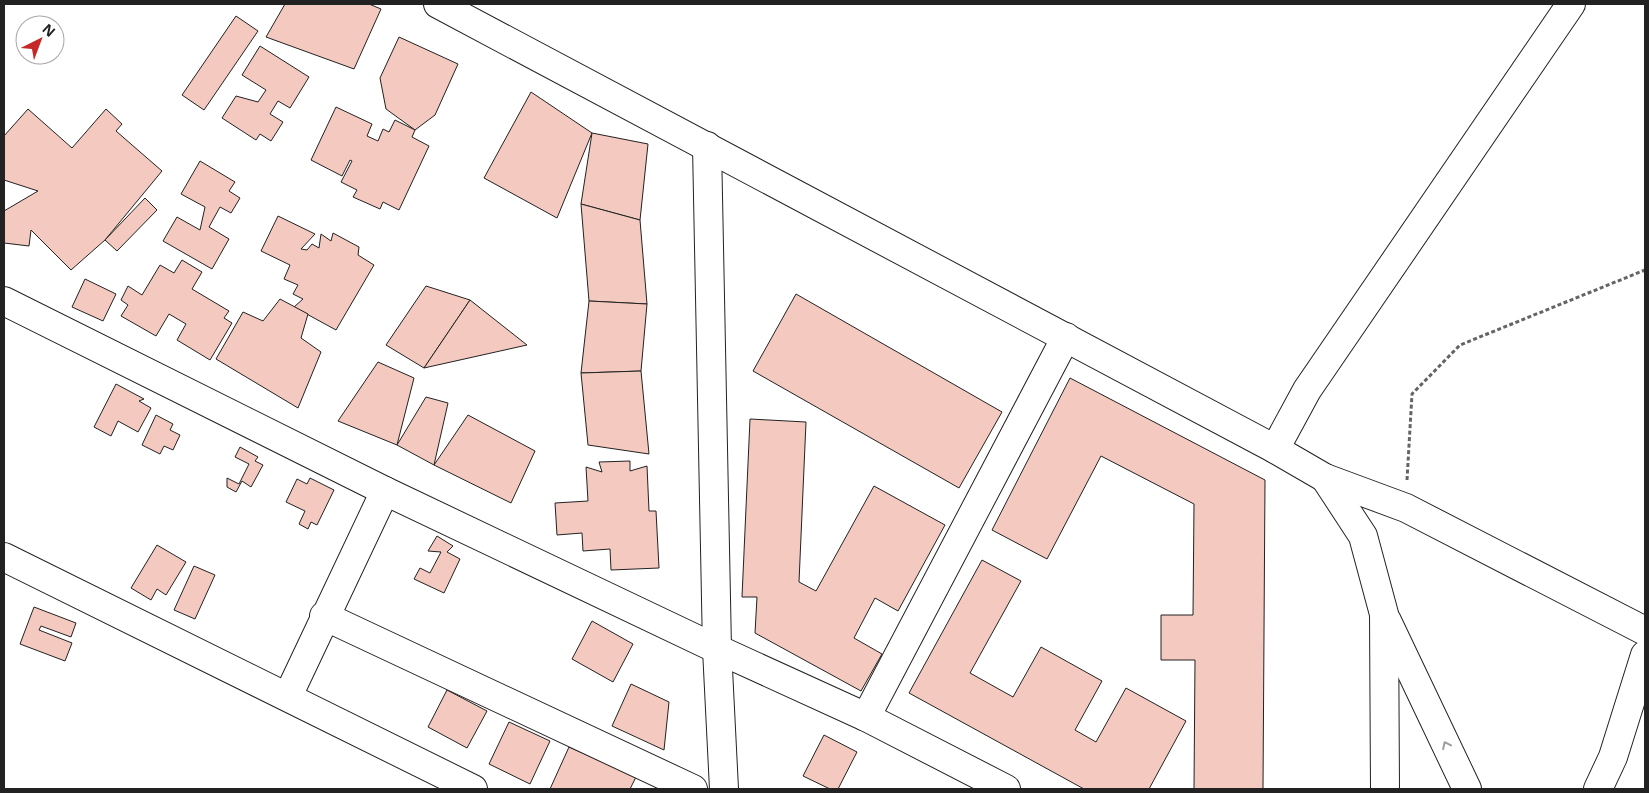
<svg xmlns="http://www.w3.org/2000/svg" width="1649" height="793" font-family="'Noto Sans',sans-serif">
  <rect width="100%" height="100%" fill="#fff"/>
  <!-- building -->
  <g fill="#f3c9c0" stroke="#222">
    <polygon points="285,4 369,4 381,9 354,69 266,37"/>
    <polygon points="236,16 258,31 204,110 182,95"/>
    <polygon points="399,37 458,64 435,115 415,130 386,109 380,78"/>
    <polygon points="260,46 309,77 290,108 278,101 270,114 283,122 271,141 260,134 256,140 222,118 236,96 258,102 266,90 242,75"/>
    <polygon points="531,92 592,133 557,218 484,178"/>
    <polygon points="336,107 372,124 367,136 378,141 383,129 389,132 395,120 415,130 412,137 429,146 399,210 383,202 380,209 353,197 357,190 341,182 352,161 350,160 342,176 311,160"/>
    <polygon points="28,109 72,148 106,109 122,124 116,131 162,171 105,240 71,270 31,230 29,246 4,243 4,211 38,191 4,180 4,136"/>
    <polygon points="592,133 648,144 640,220 581,204"/>
    <polygon points="200,161 235,182 229,191 240,198 231,213 220,207 209,227 229,239 212,269 163,241 177,217 200,230 205,207 181,194"/>
    <polygon points="145,198 157,210 117,251 105,240"/>
    <polygon points="581,204 640,220 647,304 589,301"/>
    <polygon points="278,216 315,234 301,249 307,250 312,244 319,248 321,234 331,241 333,233 359,247 358,255 374,265 336,330 294,307 303,299 293,294 298,285 284,279 290,265 261,251"/>
    <polygon points="182,260 202,272 192,289 229,311 224,318 232,323 210,360 177,340 186,324 169,314 156,336 121,316 128,305 121,300 128,286 142,295 160,265 174,273"/>
    <polygon points="85,279 116,294 103,321 72,307"/>
    <polygon points="426,286 470,300 424,368 386,345"/>
    <polygon points="796,294 1002,412 959,488 753,371"/>
    <polygon points="280,299 308,314 301,338 321,352 298,408 216,359 243,312 263,321"/>
    <polygon points="470,300 527,345 424,368"/>
    <polygon points="589,301 647,304 641,371 581,373"/>
    <polygon points="378,362 414,378 397,445 338,421"/>
    <polygon points="641,371 649,454 588,445 581,373"/>
    <polygon points="1070,378 1265,480 1263,789 1194,789 1195,660 1161,660 1161,615 1193,615 1194,504 1101,456 1047,559 992,530"/>
    <polygon points="116,384 144,399 139,401 151,408 138,432 118,421 111,436 94,427"/>
    <polygon points="426,397 448,403 434,465 397,445"/>
    <polygon points="156,415 173,424 170,430 180,435 173,450 164,446 160,454 142,445"/>
    <polygon points="468,415 535,451 511,503 434,465"/>
    <polygon points="750,419 806,422 799,582 816,591 874,486 945,525 898,611 875,598 854,638 882,654 861,691 755,633 757,597 742,597"/>
    <polygon points="240,447 258,457 255,461 263,465 251,487 242,481 236,492 227,487 227,478 239,484 249,464 235,457"/>
    <polygon points="630,461 630,471 647,466 649,511 656,511 659,568 611,570 610,549 583,551 582,533 557,535 555,503 588,501 586,467 602,472 599,462"/>
    <polygon points="310,478 334,490 317,525 311,522 308,529 299,524 305,511 286,502 297,479 307,484"/>
    <polygon points="437,536 453,546 447,552 460,559 444,593 414,579 420,568 430,573 441,552 428,551"/>
    <polygon points="157,545 186,562 166,595 157,589 151,600 131,588"/>
    <polygon points="982,560 1021,581 970,673 1013,697 1041,647 1102,681 1075,730 1096,742 1126,688 1186,721 1149,789 1084,789 909,693"/>
    <polygon points="194,566 215,575 195,619 174,610"/>
    <polygon points="34,607 76,623 71,637 41,626 39,630 72,643 65,661 20,644"/>
    <polygon points="592,621 633,644 613,682 572,659"/>
    <polygon points="631,684 669,702 664,750 612,726"/>
    <polygon points="447,690 487,711 467,748 428,727"/>
    <polygon points="509,722 550,741 530,784 489,764"/>
    <polygon points="824,735 857,752 838,789 830,789 803,776"/>
    <polygon points="569,747 636,777 630,789 550,789"/>
  </g>
  <g fill="none" stroke-linecap="round" stroke-linejoin="round">
    <!-- minor casing -->
    <g stroke="#222" stroke-width="30">
      <g id="minor">
        <polyline points="438,4 1275,449 1325,478 1406,508 1645,631"/>
        <polyline points="707,146 717,649 724,789"/>
        <polyline points="4,301 385,491 717,649 866,717 1006,789"/>
        <polyline points="1275,449 1307,390 1571,4"/>
        <polyline points="1325,478 1363,536 1384,614 1385,789"/>
        <polyline points="4,557 473,789"/>
        <polyline points="324,616 693,789"/>
        <polyline points="1387,621 1467,789"/>
        <polyline points="288,696 385,491"/>
        <polyline points="866,717 1066,337"/>
        <polyline points="1598,789 1613,757 1645,655"/>
      </g>
    </g>
    <!-- path -->
    <polyline stroke="#646464" stroke-width="3" stroke-dasharray="4 2.5" stroke-linecap="butt" points="1407,480 1412,394 1460,345 1645,270"/>
    <!-- minor -->
    <use href="#minor" stroke="#fff" stroke-width="28"/>
  </g>
  <!-- one-way arrows -->
  <defs><path id="oneway-chevron" d="M-2-3.5L2.5 0L-2 3.5" fill="none" stroke-width="1.6" stroke-linecap="round" stroke-linejoin="round" transform="scale(1.25)"/></defs>
  <use stroke="#9c9c9c" href="#oneway-chevron" transform="translate(1446 745) rotate(-115)"/>
  <!-- border -->
  <rect width="1649" height="793" fill="none" stroke="#222222" stroke-width="10"/>
  <!-- north arrow -->
  <g transform="translate(40 40) rotate(42)"><circle r="24" fill="#ffffff" stroke="#a7a7a7"/>
  <path d="M0-4L9 19L0 12L-9 19Z" fill="#c62828"/>
  <text y="-8" font-size="14" font-weight="bold" text-anchor="middle" fill="#222222">N</text>
  </g>
</svg>
